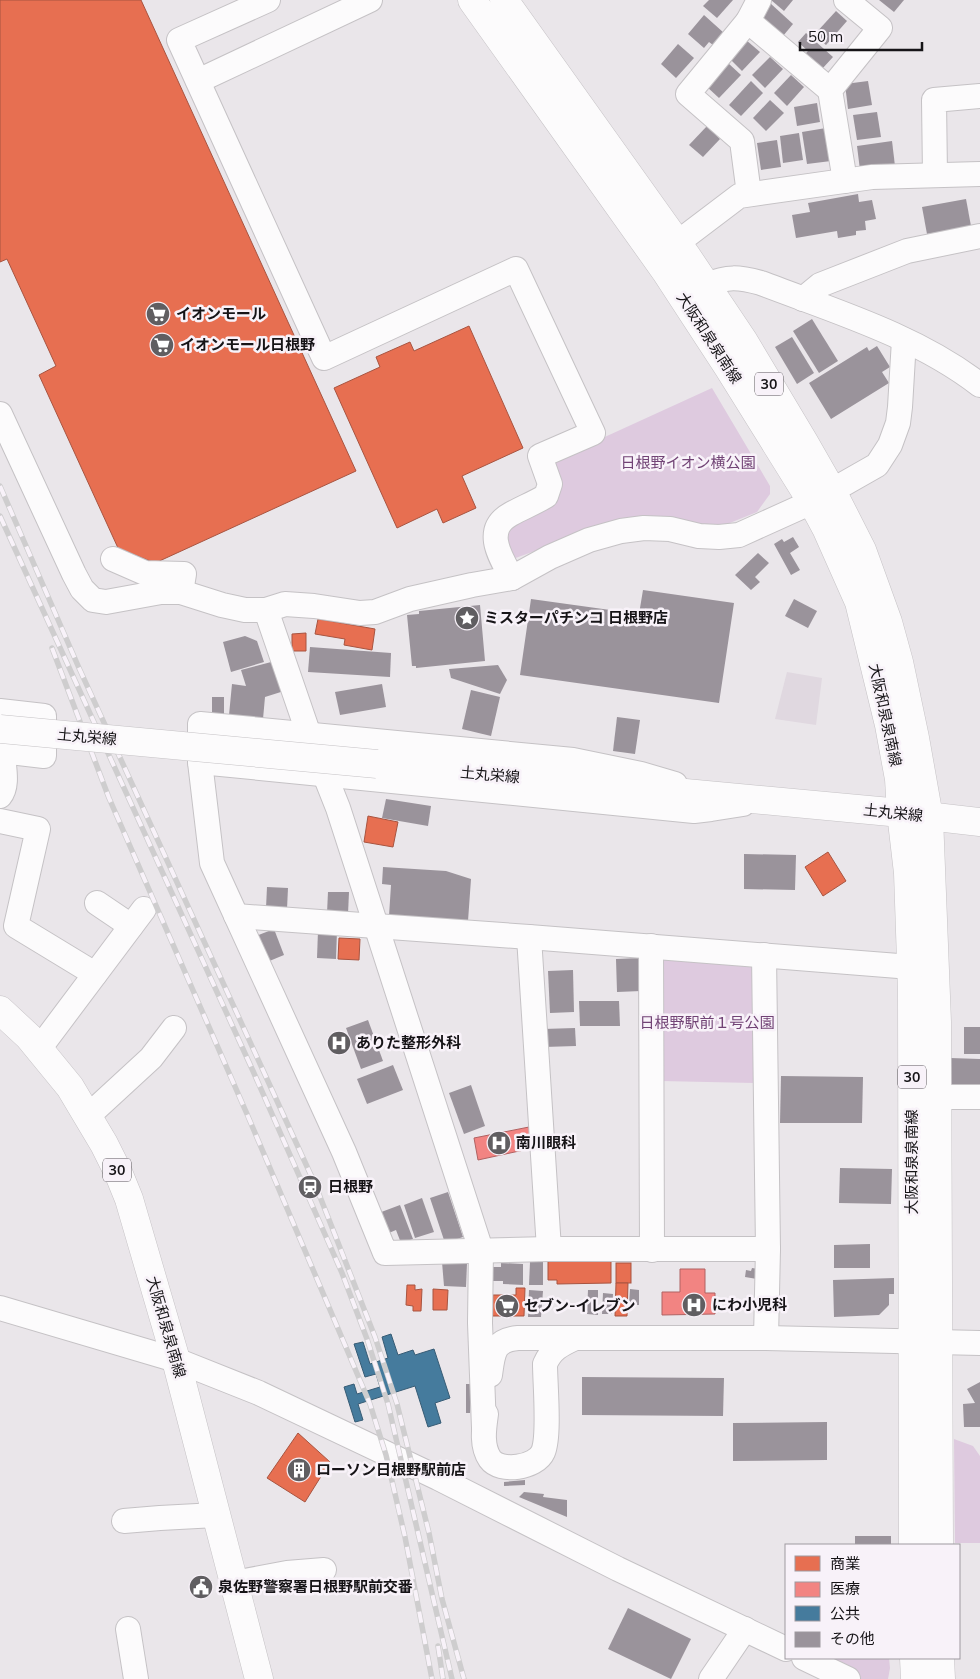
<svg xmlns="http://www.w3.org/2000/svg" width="980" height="1679" font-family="Mulish,'Noto Sans JP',sans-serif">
  <rect width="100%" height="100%" fill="#eae6ea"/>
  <!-- built -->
  <polygon fill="#e0d8e0" points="787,672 822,678 816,725 775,719"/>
  <!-- green -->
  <g fill="#decadf">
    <polygon points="712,388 770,486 770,494 757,512 710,531 612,523 507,561 506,525 555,497 550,462"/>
    <polygon points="659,956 755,964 754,1083 661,1081"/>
    <polygon points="954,1439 973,1446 980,1456 980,1543 955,1543"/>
    <polygon points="815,1658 889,1658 890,1668 888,1679 856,1679"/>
  </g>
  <!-- shops -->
  <g fill="#e76f51" stroke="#a85440">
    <polygon points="0,0 141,0 356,471 155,563 118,548 39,375 56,366 7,259 0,262"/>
    <polygon points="469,326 523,448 462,476 476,508 443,523 437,509 397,528 334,388 380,367 376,357 410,342 414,351"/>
    <polygon points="318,619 375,629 372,650 344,645 345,639 315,634"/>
    <polygon points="306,633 306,651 292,651 292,634"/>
    <polygon points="368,816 398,822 393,847 364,842"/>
    <polygon points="828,852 846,881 823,896 805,867"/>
    <polygon points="339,938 360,939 359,960 338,959"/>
    <polygon points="548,1259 611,1259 611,1283 557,1284 557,1280 548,1280"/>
    <rect x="616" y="1263" width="15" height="20"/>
    <polygon points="616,1283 628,1283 627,1316 615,1316"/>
    <polygon points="407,1285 415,1285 415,1290 422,1289 421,1311 413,1311 413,1306 406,1305"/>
    <polygon points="516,1288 525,1288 524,1316 492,1316 493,1295 516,1295"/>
    <polygon points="433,1289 448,1290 447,1310 433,1310"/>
    <polygon points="298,1433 330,1462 305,1502 267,1478"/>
  </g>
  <!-- health -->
  <g fill="#f28482" stroke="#b06262">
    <polygon points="529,1127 533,1148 478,1160 474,1138"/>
    <polygon points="680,1269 705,1269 705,1293 715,1293 715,1314 662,1315 662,1292 680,1292"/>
  </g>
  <!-- public -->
  <polygon fill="#457b9d" stroke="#375c75" points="391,1334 398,1355 413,1350 415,1355 434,1349 450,1398 435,1403 441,1423 428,1427 415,1386 358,1404 363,1420 355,1422 344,1387 354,1384 357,1394 380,1387 376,1374 365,1377 354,1344 363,1342 370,1364 388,1358 382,1337"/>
  <!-- building -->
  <g fill="#9a939b">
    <polygon points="709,0 733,0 717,18 703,6"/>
    <polygon points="771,0 793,0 784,11"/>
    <polygon points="879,0 904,0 894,12"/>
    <polygon points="770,3 793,24 783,36 759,15"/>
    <polygon points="836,11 847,21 826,45 814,35"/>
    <polygon points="704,15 724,33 713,45 709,42 704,48 688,34"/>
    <polygon points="806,33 833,57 822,69 805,54 808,51 798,42"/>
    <polygon points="746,40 760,52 742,71 729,58"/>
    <polygon points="678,44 694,58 676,78 661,64"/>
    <polygon points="770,57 783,69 765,88 752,75"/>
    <polygon points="728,63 741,75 719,98 706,86"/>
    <polygon points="791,75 804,87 787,106 774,93"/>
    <polygon points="751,81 763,93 741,116 729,105"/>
    <polygon points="868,81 872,105 848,109 845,84"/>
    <polygon points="770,100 784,113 766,131 753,118"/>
    <polygon points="817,103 820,122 797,126 794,107"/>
    <polygon points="877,112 881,137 857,140 853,115"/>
    <polygon points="707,126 720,139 703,157 689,145"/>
    <polygon points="826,128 831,161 807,164 802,132"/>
    <polygon points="799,133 803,160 783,163 780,136"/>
    <polygon points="777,140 781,167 761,170 757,143"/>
    <polygon points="892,141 895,166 860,170 857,146"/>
    <polygon points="858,194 859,202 872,200 876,219 865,221 866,230 856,231 856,235 838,238 837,231 796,238 792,215 810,212 808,203"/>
    <polygon points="966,199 971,226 927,234 922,207"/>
    <polygon points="812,319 838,361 819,373 793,331"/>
    <polygon points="792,337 814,373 797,384 775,347"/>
    <polygon points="877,346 890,367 882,372 889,383 831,419 809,383 867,347 869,351"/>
    <polygon points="793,537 799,547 790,553 800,570 791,575 774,544 782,539 784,542"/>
    <polygon points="758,553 769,563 755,577 760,582 751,590 735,575"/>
    <polygon points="643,590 734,603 719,703 520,675 531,599 639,614"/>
    <polygon points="794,599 817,611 808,628 785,616"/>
    <polygon points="480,605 485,661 416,668 416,666 412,666 407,615 419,614 419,611"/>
    <polygon points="245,636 257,641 264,662 231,672 223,642"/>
    <polygon points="310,647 391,653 390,677 308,672"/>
    <polygon points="275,661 284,691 265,697 263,719 229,715 232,684 246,686 241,670"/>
    <polygon points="498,665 507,680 500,694 451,678 449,669"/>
    <polygon points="382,684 386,707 340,715 335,692"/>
    <polygon points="471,690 500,697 491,736 462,729"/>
    <rect x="212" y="697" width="12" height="20"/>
    <polygon points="617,717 640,720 635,754 613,751"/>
    <polygon points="386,799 431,806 428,826 382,818"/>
    <polygon points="744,854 796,855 795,890 744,889"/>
    <polygon points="383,867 446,871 471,879 468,921 389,916 391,885 382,884"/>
    <polygon points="267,887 288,888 287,909 266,908"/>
    <polygon points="328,892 349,892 348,914 327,913"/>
    <polygon points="274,929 284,955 267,962 256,936"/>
    <polygon points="318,931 337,931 336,959 317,958"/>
    <polygon points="640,958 641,991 617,992 616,959"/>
    <polygon points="573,970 574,1012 550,1013 548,971"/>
    <polygon points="579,1001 619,1001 620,1026 580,1026"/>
    <polygon points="368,1020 383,1061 361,1069 346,1028"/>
    <rect x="964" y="1027" width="16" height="27"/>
    <polygon points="575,1028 576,1046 544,1047 543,1029"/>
    <polygon points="950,1058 980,1059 980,1086 950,1085"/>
    <polygon points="393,1065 403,1090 367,1104 357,1079"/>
    <polygon points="781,1076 863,1077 862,1123 780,1123"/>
    <polygon points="471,1085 485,1126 464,1134 449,1093"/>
    <polygon points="840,1168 892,1169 891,1204 839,1203"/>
    <polygon points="448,1192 463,1237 445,1243 430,1198"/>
    <polygon points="422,1198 434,1232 415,1238 404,1205"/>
    <polygon points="400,1205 413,1239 401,1243 396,1230 384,1235 376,1214"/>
    <polygon points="870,1244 870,1268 834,1268 834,1245"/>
    <polygon points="442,1262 467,1263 466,1287 444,1286"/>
    <polygon points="530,1262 543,1262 543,1285 529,1285"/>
    <polygon points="501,1263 523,1264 523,1285 503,1284 503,1281 493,1281 493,1267 501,1267"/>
    <polygon points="752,1268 758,1269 757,1279 745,1277 746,1270 751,1271"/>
    <polygon points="894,1278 894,1294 889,1294 889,1305 879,1315 834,1317 833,1280"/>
    <polygon points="630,1289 639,1290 639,1305 629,1305"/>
    <polygon points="529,1290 543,1291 541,1317 528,1317"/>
    <polygon points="588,1290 598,1290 598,1315 587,1314"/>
    <polygon points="603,1293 613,1294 612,1314 602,1314"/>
    <polygon points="582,1377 724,1378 723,1416 582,1415"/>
    <polygon points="980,1382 980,1427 964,1427 963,1404 975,1403 967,1389"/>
    <polygon points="466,1384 471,1384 470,1413 466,1413"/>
    <polygon points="827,1422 827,1460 733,1461 733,1423"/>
    <polygon points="525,1480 525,1485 504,1486 504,1482"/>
    <polygon points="524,1492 544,1494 543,1497 567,1500 567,1517 519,1497"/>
    <rect x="855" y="1536" width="36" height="9"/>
    <polygon points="628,1608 691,1639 671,1679 608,1649"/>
  </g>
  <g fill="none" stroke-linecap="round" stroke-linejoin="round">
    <!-- minor casing -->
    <g stroke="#c5c2c5" stroke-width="26">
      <g id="minor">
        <path d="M268,0L179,40L324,358L516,269L593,433L540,456L550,484L546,496C534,503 522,508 511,514C482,530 501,558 512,578"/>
        <polyline points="748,21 759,0"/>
        <polyline points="198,81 370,0"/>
        <polyline points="935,175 934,100 980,96"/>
        <polyline points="845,181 830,90 880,28 846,0"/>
        <polyline points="749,194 742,141 688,94 748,21 830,90"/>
        <polyline points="677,243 739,196 872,177 980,174"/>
        <path d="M706,285C728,276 738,277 761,283C834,311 917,336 980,385"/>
        <polyline points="803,299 820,285 907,251 980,236"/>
        <polyline points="0,414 74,574 82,589 93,600 106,602 161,592 181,592 222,605 245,610 266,610 285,604 314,606 360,613 375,612 410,599 472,585 512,578 550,557 589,540 621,531 644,528 670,529 699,536 719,537 739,535 812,502 877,465 890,445 898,423 900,407 904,340"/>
        <polyline points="113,559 145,573 184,574 181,592"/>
        <polyline points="266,610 309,735 338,808 481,1250 480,1323 484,1428"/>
        <polyline points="0,711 44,716 44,756 0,751"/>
        <polyline points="200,762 694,811 711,809 743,804"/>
        <polyline points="675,784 641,774 573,760 200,724 200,762 212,863 344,1152 385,1253 549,1249 768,1249"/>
        <path d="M0,796C9,785 3,765 3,752"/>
        <polyline points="0,821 38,829 16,926 95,974"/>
        <polyline points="97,903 131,926"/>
        <polyline points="236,916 529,937 911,967"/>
        <polyline points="529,937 549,1249"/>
        <polyline points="651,946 652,1250"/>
        <polyline points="764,955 768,1249 766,1338"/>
        <polyline points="39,1049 144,909"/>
        <polyline points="937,1097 980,1097"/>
        <polyline points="88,1116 151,1058 174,1028"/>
        <polyline points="0,1308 176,1360 259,1393 438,1478 618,1569 786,1649"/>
        <path d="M490,1375C493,1354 493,1340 518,1338H766L980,1343"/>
        <path d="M486,1414C484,1428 481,1446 490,1459C500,1473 536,1468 543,1452C550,1436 545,1383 545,1364C551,1350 560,1345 573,1339"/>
        <polyline points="124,1521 160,1518 216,1515"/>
        <polyline points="234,1583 287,1573 324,1570"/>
        <polyline points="128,1629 136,1679"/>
        <polyline points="804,1658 848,1679"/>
        <polyline points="711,1679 745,1629"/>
      </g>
    </g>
    <!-- major casing -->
    <g stroke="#c5c2c5" stroke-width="29">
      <g id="major">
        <polyline points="472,0 666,272 728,367 812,502 827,530 859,602 889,725 899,779 901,813 908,873 912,990 913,1545"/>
        <polyline points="504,0 688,258 743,340 804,442 832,491 862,550 888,622 899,662 915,738 929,817 937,1022 939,1545"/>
        <polyline points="377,764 901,813 980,822"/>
        <polyline points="0,1010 29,1037 70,1087 104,1144 118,1172 129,1199 176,1360 259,1679"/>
        <polyline points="914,1658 915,1679"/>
        <polyline points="940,1658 941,1679"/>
      </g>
    </g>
    <!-- minor -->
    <use href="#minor" stroke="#fcfbfc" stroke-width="24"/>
    <!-- major -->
    <use href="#major" stroke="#fcfbfc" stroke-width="28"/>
    <!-- rail casing -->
    <g stroke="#cecdce" stroke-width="5.5">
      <g id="rail">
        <polyline points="0,486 79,668 315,1184 375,1337 397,1404 429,1533 442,1599 464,1679"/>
        <polyline points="0,516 253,1071 342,1273 367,1339 388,1404 452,1679"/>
        <polyline points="52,648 109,798 247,1114 370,1404 386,1455 405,1537 432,1679"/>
        <polyline points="438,1646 443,1679"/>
      </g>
    </g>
    <!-- rail -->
    <use href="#rail" stroke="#f8f2f9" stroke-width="4" stroke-dasharray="11" stroke-linecap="butt"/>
    <!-- major-bridge casing -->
    <g stroke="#c5c2c5" stroke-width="29" stroke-linecap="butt">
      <polyline id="major-bridge" points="0,729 377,764"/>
    </g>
    <!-- major-bridge -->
    <use href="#major-bridge" stroke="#fcfbfc" stroke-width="28"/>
  </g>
  <!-- icons -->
  <defs>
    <g id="supermarket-disc" transform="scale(1.25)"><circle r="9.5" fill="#605e61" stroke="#f8f2f9"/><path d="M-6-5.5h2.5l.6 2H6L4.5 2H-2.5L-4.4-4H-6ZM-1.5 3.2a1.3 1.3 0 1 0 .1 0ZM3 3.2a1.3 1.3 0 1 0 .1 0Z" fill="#fff"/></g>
    <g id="sight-disc" transform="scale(1.25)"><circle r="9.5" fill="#605e61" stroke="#f8f2f9"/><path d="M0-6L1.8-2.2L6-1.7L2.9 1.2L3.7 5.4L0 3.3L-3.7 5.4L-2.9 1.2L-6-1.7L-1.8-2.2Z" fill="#fff"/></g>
    <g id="hospital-disc" transform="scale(1.25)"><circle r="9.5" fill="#605e61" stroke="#f8f2f9"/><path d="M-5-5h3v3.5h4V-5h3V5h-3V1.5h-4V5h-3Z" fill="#fff"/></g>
    <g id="station-disc" transform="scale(1.25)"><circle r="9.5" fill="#605e61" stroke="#f8f2f9"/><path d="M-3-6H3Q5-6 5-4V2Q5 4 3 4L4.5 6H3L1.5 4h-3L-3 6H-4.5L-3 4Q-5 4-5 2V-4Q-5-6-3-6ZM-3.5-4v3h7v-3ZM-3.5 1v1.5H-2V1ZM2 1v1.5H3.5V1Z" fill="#fff"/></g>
    <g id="building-disc" transform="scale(1.25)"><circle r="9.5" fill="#605e61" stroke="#f8f2f9"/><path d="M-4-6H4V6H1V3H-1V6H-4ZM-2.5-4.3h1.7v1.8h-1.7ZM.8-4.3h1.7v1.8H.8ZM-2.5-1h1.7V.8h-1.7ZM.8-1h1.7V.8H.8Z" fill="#fff"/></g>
    <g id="civic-disc" transform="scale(1.25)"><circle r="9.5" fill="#605e61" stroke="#f8f2f9"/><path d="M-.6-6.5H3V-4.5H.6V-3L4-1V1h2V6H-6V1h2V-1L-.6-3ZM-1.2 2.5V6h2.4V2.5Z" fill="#fff"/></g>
  </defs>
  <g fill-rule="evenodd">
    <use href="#supermarket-disc" x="158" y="314"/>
    <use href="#supermarket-disc" x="162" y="345"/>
    <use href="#sight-disc" x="467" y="618"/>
    <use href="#hospital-disc" x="339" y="1043"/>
    <use href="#hospital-disc" x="499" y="1143"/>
    <use href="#station-disc" x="310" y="1187"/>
    <use href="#hospital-disc" x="694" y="1305"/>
    <use href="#supermarket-disc" x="507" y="1306"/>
    <use href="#building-disc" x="299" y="1470"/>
    <use href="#civic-disc" x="201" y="1587"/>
  </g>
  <g text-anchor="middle" stroke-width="5" stroke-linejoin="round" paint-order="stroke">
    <!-- shield labels -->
    <g fill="#f8f2f9" stroke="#5a575b" stroke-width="1">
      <rect x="755" y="372.5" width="28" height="23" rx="4"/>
      <rect x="898" y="1065.5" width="28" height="23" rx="4"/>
      <rect x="103" y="1158.5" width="28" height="23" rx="4"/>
    </g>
    <g font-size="14" font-weight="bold" fill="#161417">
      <text x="769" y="389">30</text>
      <text x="912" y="1082">30</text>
      <text x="117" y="1175">30</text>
    </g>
    <!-- poi labels -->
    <g font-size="15" font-weight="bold" fill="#161417" stroke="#f8f2f9" text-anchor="start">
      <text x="176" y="319">イオンモール</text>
      <text x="180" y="350">イオンモール日根野</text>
      <text x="484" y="623">ミスターパチンコ 日根野店</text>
      <text x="356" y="1048">ありた整形外科</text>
      <text x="516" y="1148">南川眼科</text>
      <text x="328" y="1192">日根野</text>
      <text x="712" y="1310">にわ小児科</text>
      <text x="524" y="1311">セブン-イレブン</text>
      <text x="316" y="1475">ローソン日根野駅前店</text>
      <text x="218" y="1592">泉佐野警察署日根野駅前交番</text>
    </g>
    <!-- street labels -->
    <g font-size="15" fill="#161417" stroke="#f8f2f9">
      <text transform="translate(709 338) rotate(57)" y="5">大阪和泉泉南線</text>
      <text transform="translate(885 715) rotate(78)" y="5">大阪和泉泉南線</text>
      <text transform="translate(87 737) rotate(5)" y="5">土丸栄線</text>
      <text transform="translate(490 775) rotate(5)" y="5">土丸栄線</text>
      <text transform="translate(893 813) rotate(6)" y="5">土丸栄線</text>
      <text transform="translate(912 1162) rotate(-90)" y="5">大阪和泉泉南線</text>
      <text transform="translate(166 1327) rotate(74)" y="5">大阪和泉泉南線</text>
    </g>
    <!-- park labels -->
    <g font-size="15" fill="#714375" stroke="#f8f2f9">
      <text x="688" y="468">日根野イオン横公園</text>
      <text x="707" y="1028">日根野駅前１号公園</text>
    </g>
  </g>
  <!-- legend -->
  <rect x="785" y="1544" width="175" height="115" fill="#f8f2f9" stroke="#9e999f"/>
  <rect x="795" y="1556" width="25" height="15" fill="#e76f51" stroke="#9e999f"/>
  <text x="830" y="1569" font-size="15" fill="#161417">商業</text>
  <rect x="795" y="1582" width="25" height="15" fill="#f28482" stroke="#9e999f"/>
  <text x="830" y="1594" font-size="15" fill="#161417">医療</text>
  <rect x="795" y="1606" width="25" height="15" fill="#457b9d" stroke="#9e999f"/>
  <text x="830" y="1619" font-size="15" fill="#161417">公共</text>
  <rect x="795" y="1632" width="25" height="15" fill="#9a939b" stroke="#9e999f"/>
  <text x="830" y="1644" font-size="15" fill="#161417">その他</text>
  <!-- scale -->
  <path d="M800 42v8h122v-8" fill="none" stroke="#161417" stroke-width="2.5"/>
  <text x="808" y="42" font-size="15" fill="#161417" stroke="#f8f2f9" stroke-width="4" paint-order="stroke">50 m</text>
</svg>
